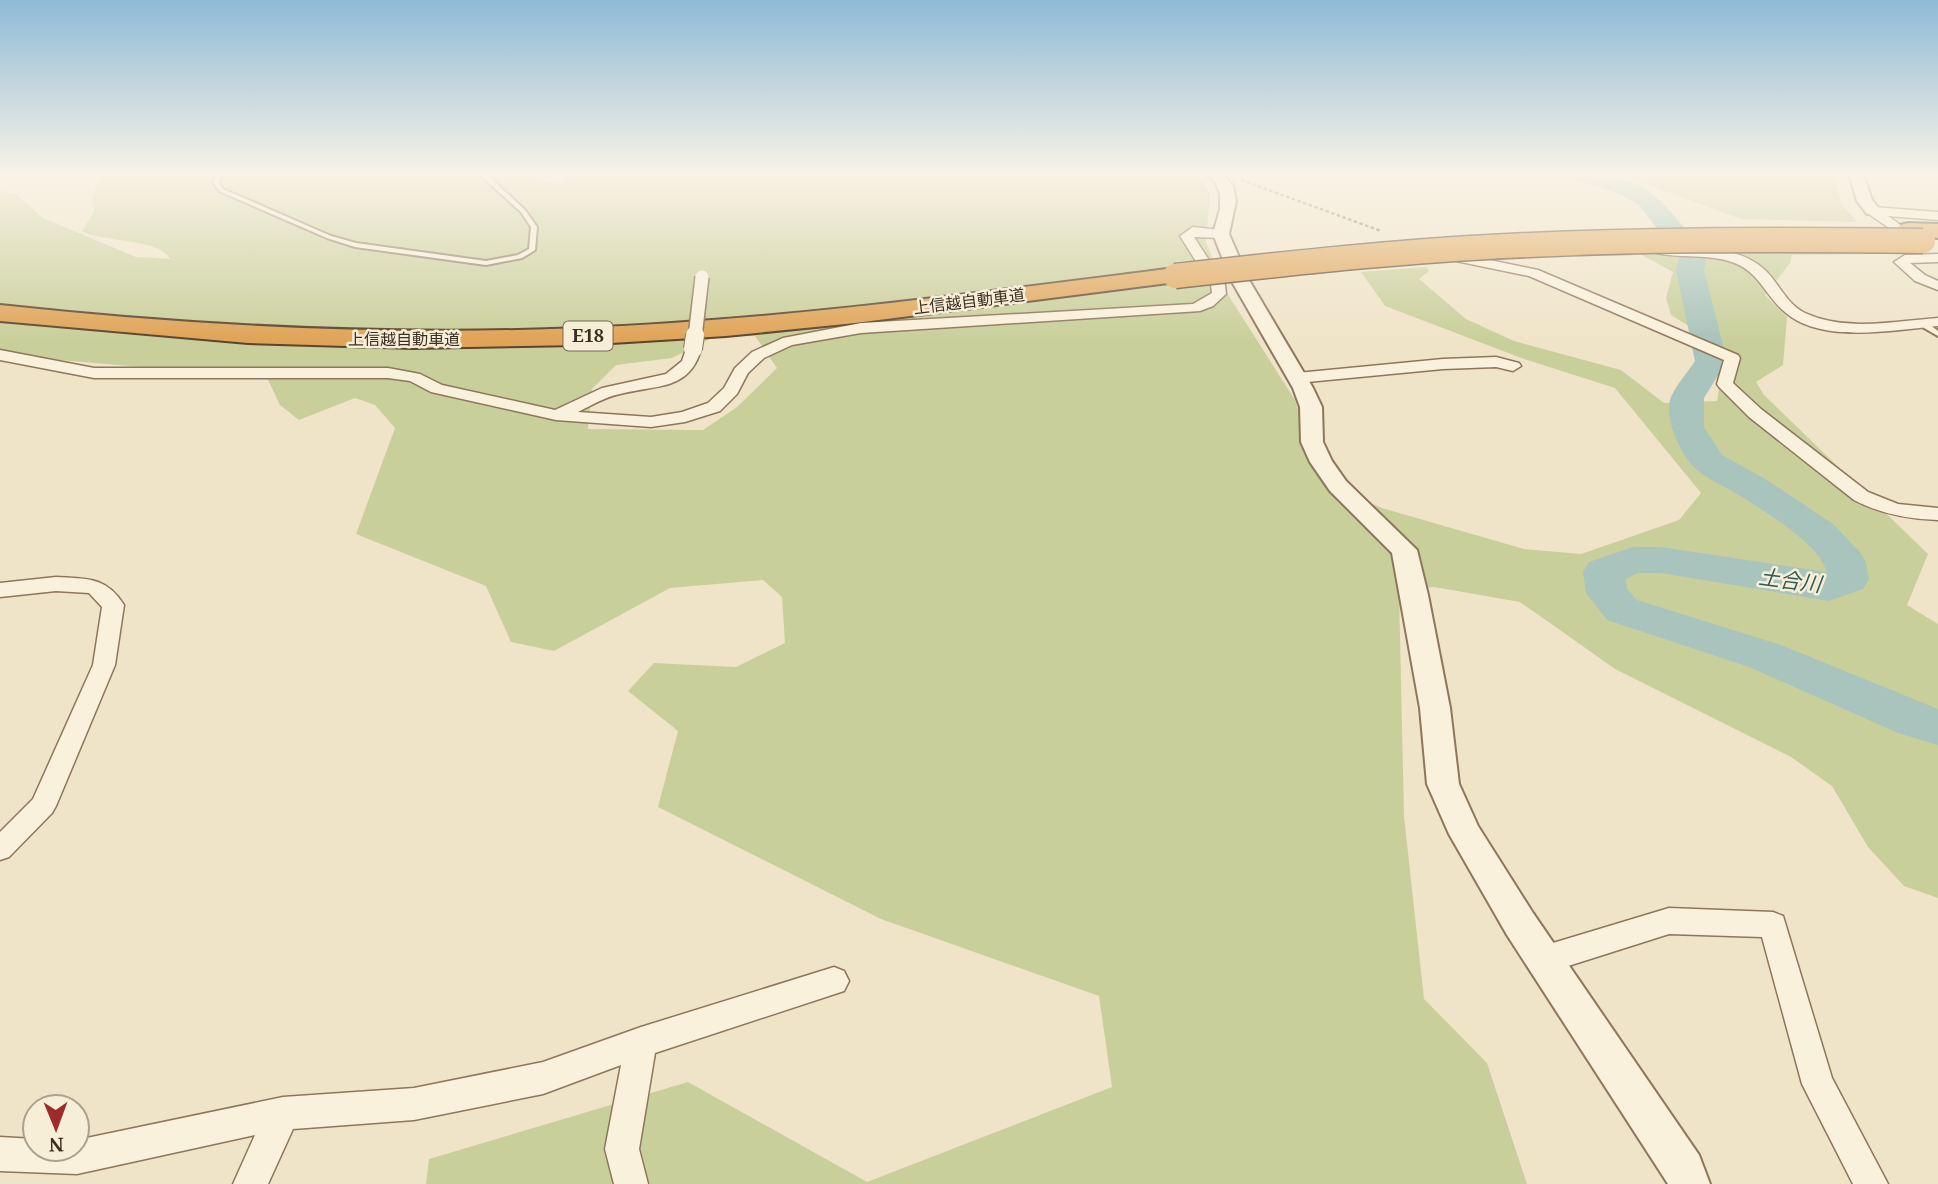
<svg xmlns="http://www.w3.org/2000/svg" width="1938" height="1184" font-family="'Noto Serif','Noto Sans JP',serif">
  <rect width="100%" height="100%" fill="#f0e4c8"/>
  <!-- green -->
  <g fill="#c9cf9b" fill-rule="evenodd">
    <path d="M101,174H523L562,185L568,174H1197L1210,194L1206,242L1225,290L1295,400L1323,483L1382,508L1524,549L1581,554L1679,520L1701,493L1615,388L1524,359L1385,306L1361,272L1427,267L1429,271L1419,279L1466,319L1514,341L1621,370L1664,403L1717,401L1726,349L1671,315L1666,298L1673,272L1640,254L1659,246L1878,249L1880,254L1792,255L1790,263L1765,295L1787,317L1783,365L1756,382L1764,395L1928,554L1907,605L1938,624V898L1904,886L1868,847L1832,786L1791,757L1615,669L1520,602L1434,587L1399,590L1404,816L1424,999L1487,1063L1527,1184H426L429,1159L688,1082L867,1182L1112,1087L1099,996L881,919L658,807L678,731L628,691L654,663L736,667L785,643L782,597L763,580L670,588L554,651L511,642L486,586L356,534L395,428L375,405L355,398L299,420L280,405L262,367H141L0,355V191L16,194L43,218L136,257L170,259C159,238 105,243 82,231L95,210L92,198ZM755,336L777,368L737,407L703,430L588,429L592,389L616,365L672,358L714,337Z"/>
    <polygon points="1619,174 1834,174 1841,204 1857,222 1741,219"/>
  </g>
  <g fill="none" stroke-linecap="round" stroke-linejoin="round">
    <!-- river -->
    <path fill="#a9c4bc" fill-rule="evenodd" d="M1570,174C1649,174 1656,194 1703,251L1707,257L1704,270L1727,361L1704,398V427L1722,455L1767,480L1833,524L1859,551L1865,560L1869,579L1863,589L1829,601L1661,573H1638L1626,579L1627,589L1637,600L1781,645L1938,709V745L1898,733L1749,667L1607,620L1586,593L1583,572L1589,562L1633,547H1661L1826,572C1823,546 1761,509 1739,495C1726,487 1709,480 1697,470C1681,456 1663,418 1671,397C1676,385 1688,372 1695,361L1676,270L1679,257L1639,205L1620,194L1574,179Z"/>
    <!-- service casing -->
    <g stroke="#8d765c" stroke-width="4">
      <g id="service">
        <polygon points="216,174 222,174 219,182 223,189 331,236 356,243 486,261 518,255 529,249 531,227 521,212 479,174 486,174 525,210 537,227 535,250 522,258 486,265 355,247 327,238 219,191 213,182"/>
        <polygon points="1919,321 1925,321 1938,331 1938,336 1919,325"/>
      </g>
    </g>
    <!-- minor casing -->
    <g stroke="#8d765c" stroke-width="3">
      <g id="minor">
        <polygon points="1873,207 1938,212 1938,220 1888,216 1924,242 1926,245 1919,249 1869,214 1867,211"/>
        <path d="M1193,227L1221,230L1228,234L1221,238L1194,237L1225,285L1226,294L1213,306L1200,311L861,333L792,345L764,358L748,373L737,394L720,411L685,422L651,427L556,420L431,392L410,381L388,378H94L0,360V350L94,368H388L420,374L442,385L555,410L602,388L666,374L682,361L687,346H699L701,349C690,391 654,385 620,394C605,397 592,405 578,412L651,417L682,412L708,403L724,388L735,368L752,352L783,338L861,323L1193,304L1212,293L1211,285L1180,236Z"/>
        <path d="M1662,246C1696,248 1738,245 1765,270C1779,283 1786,304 1805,313C1846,332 1895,321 1938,318V326C1893,330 1823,344 1786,313C1767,298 1760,274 1737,264C1712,253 1683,259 1657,253L1655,250Z"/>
        <path d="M1461,254L1538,270L1738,355L1740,358L1733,383L1761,409L1868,492L1898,504L1938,508V520C1908,519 1881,514 1854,500L1749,417L1719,387L1717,384L1724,360L1529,276L1456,261V255Z"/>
        <polygon points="1938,254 1938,262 1910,263 1925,275 1938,281 1938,290 1915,281 1894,262 1905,255"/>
        <polygon points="1496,357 1519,363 1521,366 1513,371 1496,367 1443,369 1297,383 1289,378 1297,373 1443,359"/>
        <path d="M56,577C86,579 106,576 124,605L115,665L56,806L52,813L9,857L0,860V832L33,799L93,665L102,607L89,593L56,591L0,597V583Z"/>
        <polygon points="1669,908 1773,912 1783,916 1832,1078 1888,1184 1853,1184 1802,1084 1762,937 1669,934 1543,974 1533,970 1528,960 1533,950 1543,946"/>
        <polygon points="834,967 844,971 849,981 844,991 655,1053 639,1149 648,1184 614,1184 605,1149 621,1065 543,1094 414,1120 293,1129 268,1184 233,1184 255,1135 77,1174 0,1171 0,1137 35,1139 35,1149 77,1149 77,1140 283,1097 414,1088 543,1062 641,1027"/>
      </g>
    </g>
    <!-- tertiary casing -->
    <g stroke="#8d765c" stroke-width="4">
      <g id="tertiary">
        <polygon points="1207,174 1223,174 1233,186 1236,201 1229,234 1249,280 1313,388 1322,407 1323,442 1332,461 1346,481 1417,550 1428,595 1450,708 1459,784 1478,826 1533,913 1699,1155 1710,1184 1668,1184 1507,935 1449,834 1427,784 1420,708 1392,553 1330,491 1310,462 1301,442 1300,407 1293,388 1231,280 1213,234 1220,209 1220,194 1216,183"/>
        <polygon points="1849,174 1863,174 1872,200 1881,211 1879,214 1867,214 1857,201"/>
      </g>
    </g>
    <!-- motorway casing -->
    <g stroke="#5b4430" stroke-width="4">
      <g id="motorway">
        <polygon points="1908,223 1938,224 1938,238 1900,235 1896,230 1900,225"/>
        <path d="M1175,268L1184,271L1188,276L1184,281L855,323L726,336L579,345L413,348L248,343L0,321V305C193,326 386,336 580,328C779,320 977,293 1175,268Z"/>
      </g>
    </g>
    <!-- path -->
    <polyline stroke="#8d765c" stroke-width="2.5" stroke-dasharray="3.5 2.5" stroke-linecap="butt" points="1241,180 1381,231"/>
    <!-- service -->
    <use href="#service" fill="#faf1dc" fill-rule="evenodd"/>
    <!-- minor -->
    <use href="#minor" fill="#faf1dc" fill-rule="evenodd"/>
    <!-- tertiary -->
    <use href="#tertiary" fill="#faf1dc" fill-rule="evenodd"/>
    <!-- motorway -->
    <use href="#motorway" fill="#e0a458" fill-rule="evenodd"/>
    <!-- minor-bridge-far1 casing -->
    <g stroke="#8d765c" stroke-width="16" stroke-linecap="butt">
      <polyline id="minor-bridge-far1" points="695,337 702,277"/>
    </g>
    <!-- minor-bridge casing -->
    <g stroke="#8d765c" stroke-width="20" stroke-linecap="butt">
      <polyline id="minor-bridge" points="693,349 695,335"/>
    </g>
    <!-- motorway-bridge casing -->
    <g stroke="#5b4430" stroke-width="27" stroke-linecap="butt">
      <path id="motorway-bridge" d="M1175,276C1274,265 1372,254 1471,248C1622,239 1772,239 1923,241"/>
    </g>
    <!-- minor-bridge-far1 -->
    <use href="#minor-bridge-far1" stroke="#faf1dc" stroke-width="13"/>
    <!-- minor-bridge -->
    <use href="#minor-bridge" stroke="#faf1dc" stroke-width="18"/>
    <!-- motorway-bridge -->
    <use href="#motorway-bridge" stroke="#e0a458" stroke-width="24"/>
  </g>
  <!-- sky -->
  <linearGradient id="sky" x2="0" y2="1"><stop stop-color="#8fbad6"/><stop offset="0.51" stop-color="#f8f3e6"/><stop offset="1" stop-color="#f8f3e6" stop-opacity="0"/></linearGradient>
  <rect width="1938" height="340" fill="url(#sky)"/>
  <g text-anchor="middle" stroke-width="5" stroke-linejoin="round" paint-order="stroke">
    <!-- far-street labels -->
    <g font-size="16" fill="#3d2e20" stroke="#f7eed8">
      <text transform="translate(969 301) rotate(-7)" y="6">上信越自動車道</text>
      <text x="404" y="345">上信越自動車道</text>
    </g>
    <!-- shield labels -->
    <rect fill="#f7eed8" stroke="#756857" stroke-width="2" x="563.5" y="321.5" width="49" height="29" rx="5"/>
    <g font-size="18" font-weight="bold" fill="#3d2e20">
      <text x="588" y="342">E18</text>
    </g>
    <!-- water labels -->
    <g font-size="21" font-style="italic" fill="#2f5d5a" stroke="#f7eed8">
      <text transform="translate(1790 581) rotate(7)" y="7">土合川</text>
    </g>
  </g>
  <!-- north arrow -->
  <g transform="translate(56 1128) rotate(179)"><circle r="33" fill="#f7eed8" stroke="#ada18e" stroke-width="2"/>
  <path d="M0-5L12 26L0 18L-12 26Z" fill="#9e2a2b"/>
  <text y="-10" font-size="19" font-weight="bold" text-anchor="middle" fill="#3d2e20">N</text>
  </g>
</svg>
